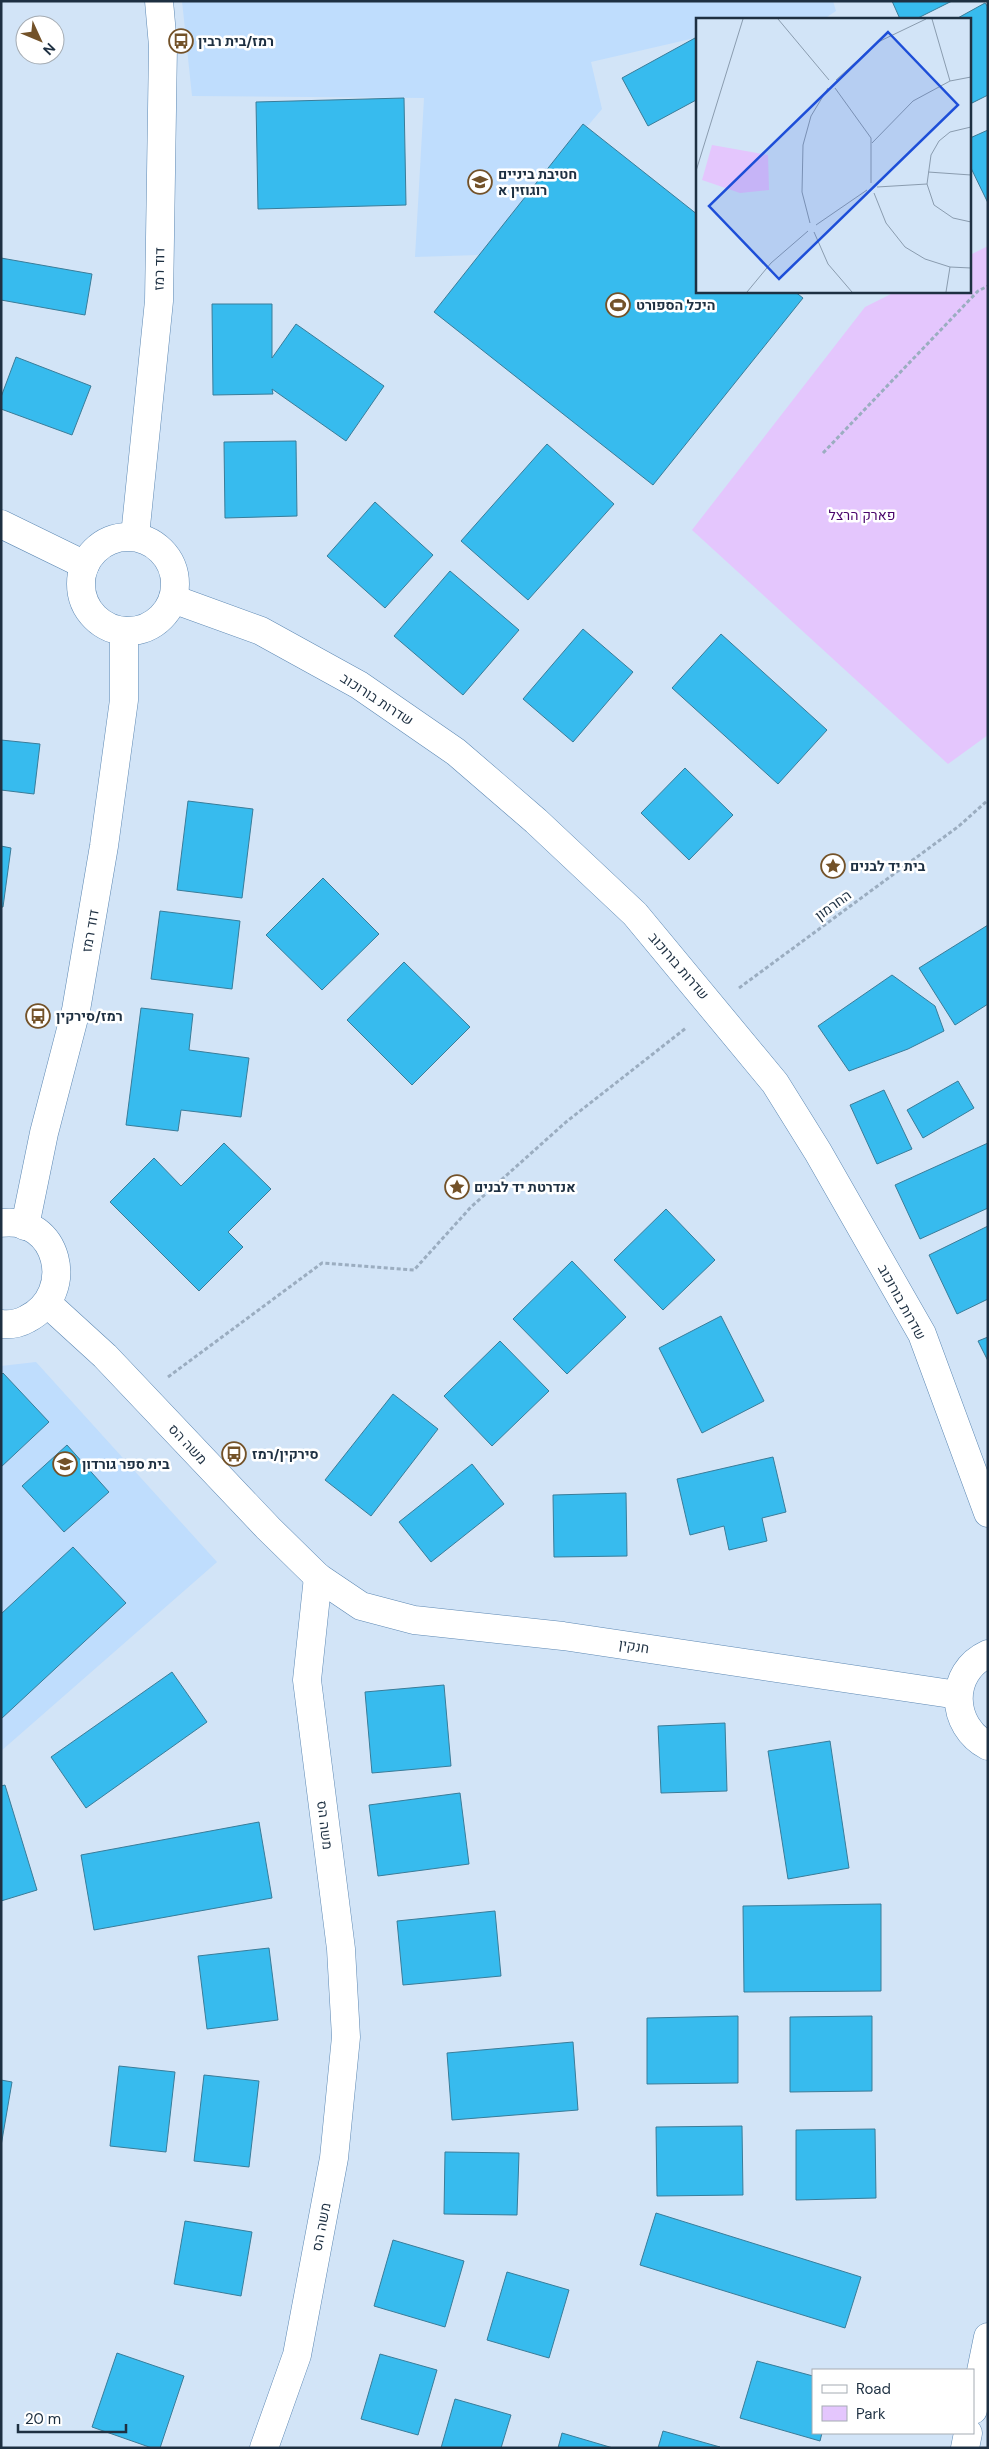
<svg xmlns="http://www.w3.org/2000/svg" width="989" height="2449" font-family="'DM Sans',Heebo,sans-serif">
  <rect width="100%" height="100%" fill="#d2e4f7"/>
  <!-- built -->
  <g fill="#bfddfd">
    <polygon points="182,1 833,1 836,11 824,19 698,19 698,40 695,38 591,62 602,109 479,255 415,257 424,98 192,96"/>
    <polygon points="36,1362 217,1562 1,1751 1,1366"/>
  </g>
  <!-- green -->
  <polygon fill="#e4c6fd" points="988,246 988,735 948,764 692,530 865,307 897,291 970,291 970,255"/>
  <!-- building -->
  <g fill="#37bbee" stroke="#3a7c99">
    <polygon points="892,1 952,1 916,19 900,19"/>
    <polygon points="985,3 988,7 988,95 970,104 970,19 956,19"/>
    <polygon points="695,38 698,42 698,99 648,126 622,78"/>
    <polygon points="404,98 406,205 258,209 256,102"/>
    <polygon points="583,124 698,215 698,291 794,291 803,298 653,485 434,312"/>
    <polygon points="988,130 988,203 970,166 970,138"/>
    <polygon points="1,258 92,274 85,315 1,300"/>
    <polygon points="212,304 272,304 272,358 296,324 384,386 346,441 272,389 273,394 213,395"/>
    <polygon points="16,357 91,386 72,435 1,409 1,397"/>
    <polygon points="296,441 297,516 225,518 224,442"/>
    <polygon points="547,444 614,504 528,600 461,541"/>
    <polygon points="375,502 433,555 385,608 327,556"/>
    <polygon points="450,571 519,630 463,695 394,636"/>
    <polygon points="583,629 633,672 573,742 523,699"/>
    <polygon points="721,634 827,730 778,784 672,688"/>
    <polygon points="1,740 40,744 34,794 1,790"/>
    <polygon points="685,768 733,815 689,860 641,813"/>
    <polygon points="188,801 253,809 242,898 177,890"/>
    <polygon points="1,846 11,848 3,907 1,907"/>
    <polygon points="323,878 379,934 322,990 266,935"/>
    <polygon points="160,911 240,921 232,989 151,979"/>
    <polygon points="988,925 988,1004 955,1025 919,968"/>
    <polygon points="404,962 470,1027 412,1085 347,1020"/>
    <polygon points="892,975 935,1006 944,1031 908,1049 849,1071 818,1026"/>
    <polygon points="141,1008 193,1014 189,1050 249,1058 241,1117 181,1110 178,1131 126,1125"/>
    <polygon points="958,1081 974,1108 923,1138 907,1110"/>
    <polygon points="884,1090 912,1149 877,1164 850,1105"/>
    <polygon points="224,1143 271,1189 228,1232 243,1247 199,1291 110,1202 154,1158 181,1186"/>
    <polygon points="988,1143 988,1208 920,1239 895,1185"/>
    <polygon points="666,1209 715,1260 663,1310 614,1260"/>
    <polygon points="988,1226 988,1299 957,1314 929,1255"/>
    <polygon points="572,1261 626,1317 567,1374 513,1319"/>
    <polygon points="721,1316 764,1401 702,1433 659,1348"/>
    <polygon points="988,1337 988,1361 978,1341"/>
    <polygon points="500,1341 549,1391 492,1446 444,1396"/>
    <polygon points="3,1373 49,1422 1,1467 1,1375"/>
    <polygon points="393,1394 438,1429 371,1516 325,1480"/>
    <polygon points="67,1445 109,1492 64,1532 22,1486"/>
    <polygon points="773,1457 786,1512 762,1518 767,1541 729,1550 724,1526 690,1535 677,1479"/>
    <polygon points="472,1464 504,1504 431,1562 399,1522"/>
    <polygon points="626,1493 627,1556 554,1557 553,1495"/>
    <polygon points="73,1547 126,1603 1,1719 1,1614"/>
    <polygon points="172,1672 207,1722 86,1808 51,1757"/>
    <polygon points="444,1685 451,1766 372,1773 365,1692"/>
    <polygon points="725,1723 727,1791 661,1793 658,1726"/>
    <polygon points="830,1741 849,1868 788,1879 768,1751"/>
    <polygon points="5,1785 37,1890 1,1901 1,1786"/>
    <polygon points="460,1793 469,1864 378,1876 369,1805"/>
    <polygon points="259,1822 272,1898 94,1930 81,1855"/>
    <polygon points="881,1904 881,1991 744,1992 743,1906"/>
    <polygon points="495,1911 501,1976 403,1985 397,1921"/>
    <polygon points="269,1948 278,2020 207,2029 198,1956"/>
    <polygon points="738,2016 738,2083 647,2084 647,2018"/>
    <polygon points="872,2016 872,2091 790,2092 790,2017"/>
    <polygon points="573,2042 578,2110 452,2120 447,2053"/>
    <polygon points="119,2066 175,2072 166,2152 110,2146"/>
    <polygon points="204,2075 259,2081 249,2167 194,2161"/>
    <polygon points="1,2080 12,2082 1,2146"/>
    <polygon points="742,2126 743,2195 657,2196 656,2127"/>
    <polygon points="875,2129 876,2198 796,2200 796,2130"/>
    <polygon points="445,2152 519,2153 517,2215 444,2214"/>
    <polygon points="656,2213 861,2277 845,2328 640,2265"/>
    <polygon points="185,2221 252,2232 241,2296 174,2284"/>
    <polygon points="393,2240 464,2261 445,2327 374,2306"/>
    <polygon points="507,2272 569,2290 549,2358 487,2340"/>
    <polygon points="117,2353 184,2376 160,2448 152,2448 92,2427"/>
    <polygon points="380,2354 437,2370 418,2435 361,2419"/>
    <polygon points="757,2361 813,2376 813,2433 822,2433 820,2441 740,2418"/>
    <polygon points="455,2399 511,2415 501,2448 441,2448"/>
    <polygon points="663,2431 720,2447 658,2448"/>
    <polygon points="562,2433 613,2448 558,2448"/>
  </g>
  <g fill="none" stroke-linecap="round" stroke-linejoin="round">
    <!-- minor casing -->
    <g stroke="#5d88b3" stroke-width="29">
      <g id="minor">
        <polyline points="1,524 85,565"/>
        <polyline points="135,536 159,301 163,46 159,1"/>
        <circle cx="128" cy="584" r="47"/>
        <polyline points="173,599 261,631 359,685 456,752 536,821 635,914 775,1083 818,1152 922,1334 988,1513"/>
        <path d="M1,1223C58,1215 78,1293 27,1319C20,1323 10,1325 1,1324"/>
        <polyline points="25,1226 44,1133 76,1010 104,846 124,700 124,631"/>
        <polyline points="48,1304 105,1356 268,1528 318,1577 361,1606 414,1620 563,1636 958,1695"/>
        <path d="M988,1654C948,1672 950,1726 988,1746"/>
        <polyline points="973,2410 988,2337"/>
        <polyline points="264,2448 297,2355 334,2158 346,2037 341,1949 307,1680 318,1577"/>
        <polyline points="965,2448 968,2433"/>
      </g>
    </g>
    <!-- path -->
    <g stroke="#9badc0" stroke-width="3" stroke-dasharray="4 2.5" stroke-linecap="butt">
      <polyline points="823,453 978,291 988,286"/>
      <polyline points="739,988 959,826 988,800"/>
      <polyline points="168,1377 322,1263 414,1270 471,1207 566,1122 686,1028"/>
    </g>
    <!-- minor -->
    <use href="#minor" stroke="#fff" stroke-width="28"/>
  </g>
  <!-- icons -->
  <defs>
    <g id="bus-ring" transform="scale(1.25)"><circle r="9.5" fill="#fff" stroke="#735229" stroke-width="1.5"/><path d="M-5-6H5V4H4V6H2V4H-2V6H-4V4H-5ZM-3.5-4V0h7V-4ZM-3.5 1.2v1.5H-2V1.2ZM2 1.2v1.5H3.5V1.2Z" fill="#735229"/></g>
    <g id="school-ring" transform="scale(1.25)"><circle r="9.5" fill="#fff" stroke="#735229" stroke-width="1.5"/><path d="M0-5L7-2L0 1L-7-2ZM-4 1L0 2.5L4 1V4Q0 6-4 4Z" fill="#735229"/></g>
    <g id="stadium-ring" transform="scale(1.25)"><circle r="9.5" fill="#fff" stroke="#735229" stroke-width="1.5"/><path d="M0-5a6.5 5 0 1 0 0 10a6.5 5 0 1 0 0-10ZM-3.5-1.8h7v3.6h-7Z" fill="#735229"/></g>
    <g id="sight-ring" transform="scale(1.25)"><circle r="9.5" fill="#fff" stroke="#735229" stroke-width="1.5"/><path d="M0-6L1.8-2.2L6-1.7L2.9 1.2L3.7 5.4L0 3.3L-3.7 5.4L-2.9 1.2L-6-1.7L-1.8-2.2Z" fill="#735229"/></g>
  </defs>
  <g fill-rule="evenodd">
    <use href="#bus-ring" x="181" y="41"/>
    <use href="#school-ring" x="480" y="182"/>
    <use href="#stadium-ring" x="618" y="305"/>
    <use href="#sight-ring" x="833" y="866"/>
    <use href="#bus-ring" x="38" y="1016"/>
    <use href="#sight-ring" x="457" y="1187"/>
    <use href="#bus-ring" x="234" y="1454"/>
    <use href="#school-ring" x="65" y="1464"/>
  </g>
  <g text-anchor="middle" stroke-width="5" stroke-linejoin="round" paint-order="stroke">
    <!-- poi labels -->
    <g font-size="14" font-weight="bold" fill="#1e3042" stroke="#fff" text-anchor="start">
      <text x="198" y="46">רמז/בית רבין</text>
      <text x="498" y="179">חטיבת ביניים<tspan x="498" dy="16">רוגוזין א</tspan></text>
      <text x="636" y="310">היכל הספורט</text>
      <text x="850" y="871">בית יד לבנים</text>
      <text x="56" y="1021">רמז/סירקין</text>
      <text x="474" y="1192">אנדרטת יד לבנים</text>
      <text x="252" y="1459">סירקין/רמז</text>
      <text x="82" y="1469">בית ספר גורדון</text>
    </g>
    <!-- street labels -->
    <g font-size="14" fill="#1e3042" stroke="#fff">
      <text transform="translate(159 269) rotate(-89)" y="5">דוד רמז</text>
      <text transform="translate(377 699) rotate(33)" y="5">שדרות בורוכוב</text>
      <text transform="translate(833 905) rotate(-36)" y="5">החרמון</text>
      <text transform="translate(90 931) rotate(-80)" y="5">דוד רמז</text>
      <text transform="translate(679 966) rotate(49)" y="5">שדרות בורוכוב</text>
      <text transform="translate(902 1302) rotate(61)" y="5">שדרות בורוכוב</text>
      <text transform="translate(188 1444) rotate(47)" y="5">משה הס</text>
      <text transform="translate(634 1646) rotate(9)" y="5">חנקין</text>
      <text transform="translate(325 1825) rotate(83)" y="5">משה הס</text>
      <text transform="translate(321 2227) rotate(-79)" y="5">משה הס</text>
    </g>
    <!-- park labels -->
    <g font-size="14" fill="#49046b" stroke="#fff">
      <text x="862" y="520">פארק הרצל</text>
    </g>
  </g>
  <!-- overview -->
  <g transform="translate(696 18)">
    <rect width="275" height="275" fill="#d2e4f7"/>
    <path d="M16,127L72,137L73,172L44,175L6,162Z" fill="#e4c6fd"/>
    <path fill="none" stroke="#8a9caf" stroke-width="1" d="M82,1L133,62M236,1L254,63M140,62L182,24L230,1M139,70L175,120V165M275,109L254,114L243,123L235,137L231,166L238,187L257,200L275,204M176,125L217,83L254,63L275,59M0,153L47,1M232,154L275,157M181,169L231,166M178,175L190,205L209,229L229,241L254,249L275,250M114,205L106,174L107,127L115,98L132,70M120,207L171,172M118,214L132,246L156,274M51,274L75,245L112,213M250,274L254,249"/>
    <path fill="#1d4ed8" fill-opacity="0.15" stroke="#1d4ed8" stroke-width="2.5" d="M192,14L262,87L83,261L13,188Z"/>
    <rect width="275" height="275" fill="none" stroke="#1e3042" stroke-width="2.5"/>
  </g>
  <!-- border -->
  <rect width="989" height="2449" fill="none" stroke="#1e3042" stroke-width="5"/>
  <!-- legend -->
  <rect x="812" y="2369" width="162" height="65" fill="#ffffff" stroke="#a5acb3"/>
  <rect x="822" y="2385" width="25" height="8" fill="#ffffff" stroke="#a5acb3"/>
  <text x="856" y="2394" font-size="15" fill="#1e3042">Road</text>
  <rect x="822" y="2406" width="25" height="15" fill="#e4c6fd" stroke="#a5acb3"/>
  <text x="856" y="2419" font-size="15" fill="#1e3042">Park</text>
  <!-- north arrow -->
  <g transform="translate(40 40) rotate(134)"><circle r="24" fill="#ffffff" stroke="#a5acb3"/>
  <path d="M0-4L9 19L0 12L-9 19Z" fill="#735229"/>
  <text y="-8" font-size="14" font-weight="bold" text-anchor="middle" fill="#1e3042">N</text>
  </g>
  <!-- scale -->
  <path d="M18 2424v8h108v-8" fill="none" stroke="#1e3042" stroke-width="2.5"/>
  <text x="25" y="2424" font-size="15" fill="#1e3042" stroke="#ffffff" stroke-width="4" paint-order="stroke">20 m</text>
</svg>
